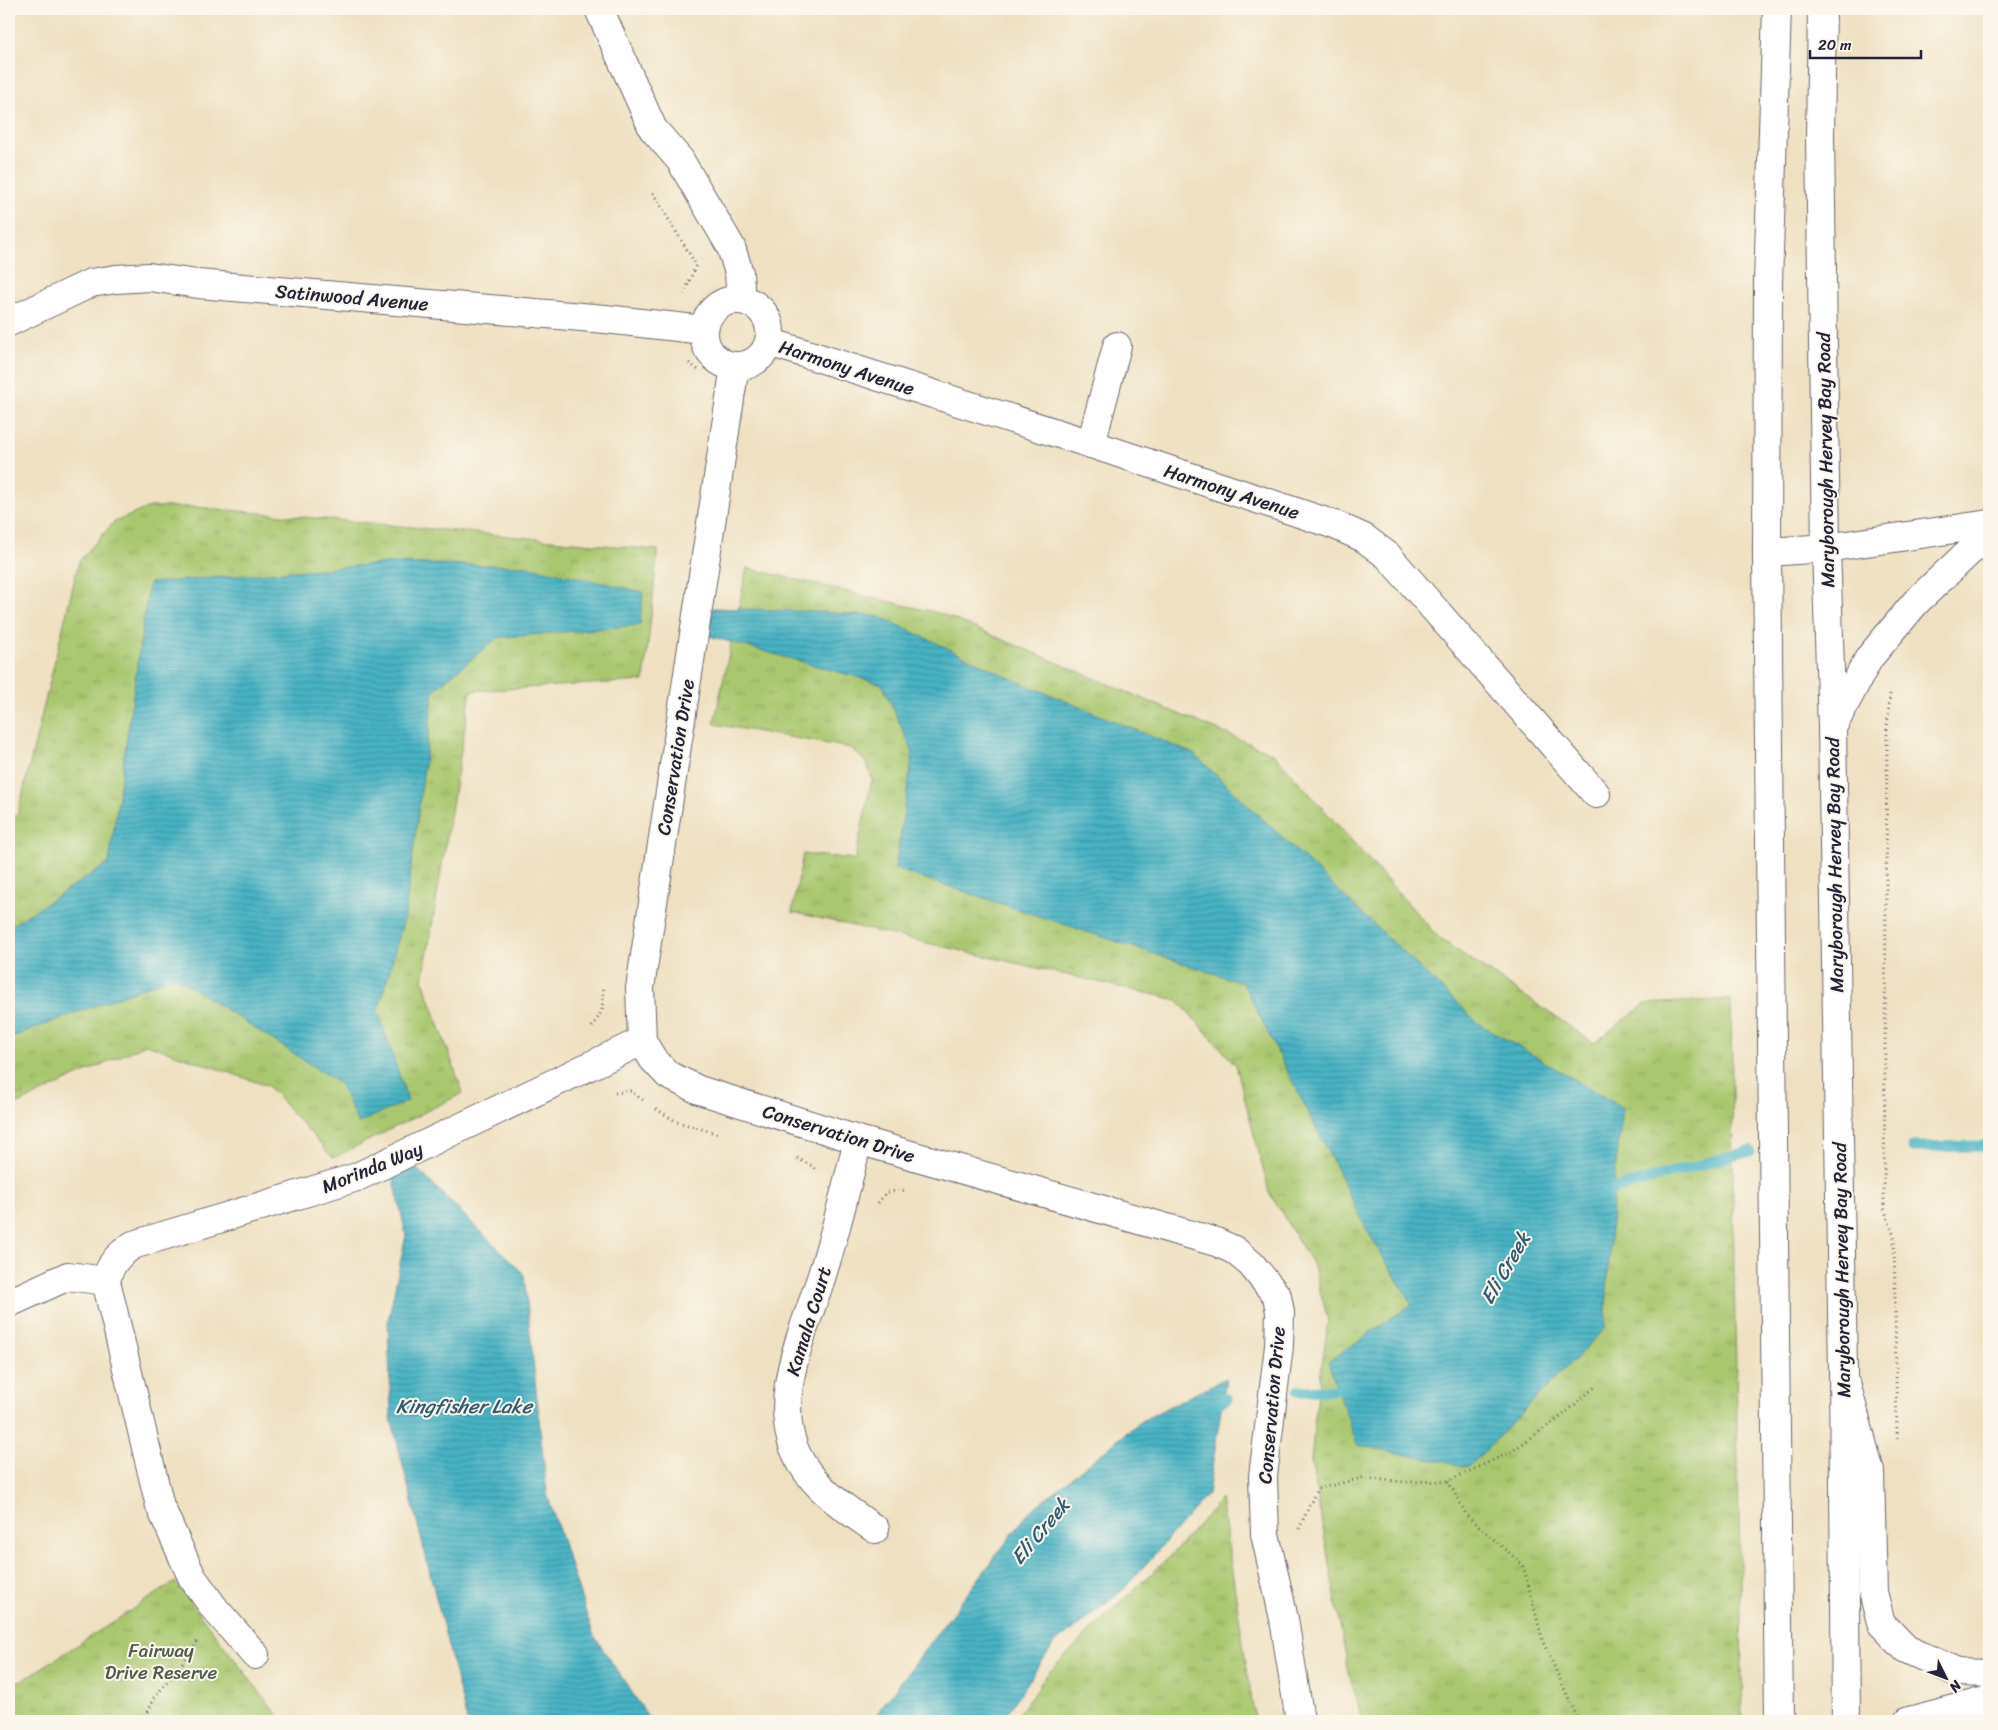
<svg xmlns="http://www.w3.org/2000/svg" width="1998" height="1730" font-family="Sriracha,sans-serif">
  <defs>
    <pattern id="park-tufts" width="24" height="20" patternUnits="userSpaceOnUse" patternTransform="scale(1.25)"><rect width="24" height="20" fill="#a9c76e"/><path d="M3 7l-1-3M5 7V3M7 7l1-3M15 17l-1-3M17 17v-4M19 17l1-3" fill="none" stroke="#91ab60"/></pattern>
    <pattern id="water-rules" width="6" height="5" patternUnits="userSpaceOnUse" patternTransform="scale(1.25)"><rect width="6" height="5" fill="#47b3c4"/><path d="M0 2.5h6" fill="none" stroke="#3b91a0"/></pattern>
  </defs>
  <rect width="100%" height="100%" fill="#fbf7ec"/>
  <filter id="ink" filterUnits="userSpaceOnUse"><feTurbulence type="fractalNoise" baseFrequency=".02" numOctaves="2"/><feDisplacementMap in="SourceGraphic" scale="10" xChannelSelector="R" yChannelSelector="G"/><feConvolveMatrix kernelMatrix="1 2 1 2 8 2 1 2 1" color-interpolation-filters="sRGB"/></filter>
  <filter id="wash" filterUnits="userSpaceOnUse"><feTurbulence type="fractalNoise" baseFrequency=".0096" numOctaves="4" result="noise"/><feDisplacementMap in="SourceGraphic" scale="20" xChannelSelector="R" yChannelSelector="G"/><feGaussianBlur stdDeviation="1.12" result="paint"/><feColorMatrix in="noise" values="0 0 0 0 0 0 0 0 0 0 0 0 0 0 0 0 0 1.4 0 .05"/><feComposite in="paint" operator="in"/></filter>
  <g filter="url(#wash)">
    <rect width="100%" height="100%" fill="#efe0c1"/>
    <!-- park -->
    <g fill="url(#park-tufts)" stroke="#667454">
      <polygon points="150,507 196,507 658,550 644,681 471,691 423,980 463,1093 333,1158 268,1086 146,1044 9,1108 9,824 18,813 79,561 114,522"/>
      <polygon points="747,568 942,614 1274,754 1439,938 1594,1043 1645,1004 1731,999 1734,1269 1743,1721 1362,1721 1347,1664 1311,1461 1315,1417 1328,1321 1314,1267 1269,1192 1236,1065 1177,1000 792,912 803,854 855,859 872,779 866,762 851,748 714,724"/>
      <polygon points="1221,1499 1255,1721 1014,1721 1049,1672 1119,1603 1170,1557"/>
      <polygon points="175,1582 282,1721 9,1721 9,1683 23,1680"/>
    </g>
    <!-- water -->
    <g fill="url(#water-rules)" stroke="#346a80">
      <polygon points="392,563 526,566 643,592 640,625 497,638 434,690 405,915 378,1012 408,1101 358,1123 339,1083 174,976 9,1038 9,927 109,863 149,583"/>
      <polygon points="713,608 824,612 881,617 1017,681 1194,754 1478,1023 1623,1108 1613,1189 1605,1328 1469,1467 1357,1445 1328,1362 1412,1304 1368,1232 1243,983 895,869 913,753 882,684 709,636"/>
      <polygon points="405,1157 524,1274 547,1494 593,1634 651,1721 467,1721 391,1418 388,1321 406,1235 391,1166"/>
      <polygon points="1226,1378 1208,1494 1122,1591 1053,1645 1002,1721 871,1721 1029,1512 1141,1421"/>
    </g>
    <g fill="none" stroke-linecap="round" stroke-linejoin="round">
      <!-- stream -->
      <g stroke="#47b3c4" stroke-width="11">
        <polyline points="1913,1147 1989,1146"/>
        <polyline points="1601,1197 1613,1189 1750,1151"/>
        <polyline points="1298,1391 1351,1389"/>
        <polyline points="1209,1406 1227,1399"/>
      </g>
    </g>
  </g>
  <g filter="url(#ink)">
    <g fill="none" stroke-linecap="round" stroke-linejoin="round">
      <!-- minor casing -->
      <g stroke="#6a646a" stroke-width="30">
        <g id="minor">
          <polyline points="599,9 653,129 680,160 731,247 739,273 741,300"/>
          <circle cx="737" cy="333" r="33"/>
          <polyline points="9,322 91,283 116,279 149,277 198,284 605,319 704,330"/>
          <polyline points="769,342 1091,444 1272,504 1335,525 1364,538 1388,556 1596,794"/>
          <polyline points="735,366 640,988 642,1041 653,1059 668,1075 699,1090 858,1140 1216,1242 1234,1250 1251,1264 1277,1296 1280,1312 1279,1346 1263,1476 1265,1534 1284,1619 1300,1721"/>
          <polyline points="1091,444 1117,346"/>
          <path d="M858,1140C847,1185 836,1231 822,1275C804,1332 766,1407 802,1464C819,1492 849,1511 875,1529"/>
          <polyline points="9,1303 68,1276 106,1281"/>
          <polyline points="1847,1387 1870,1472 1873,1592 1881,1623 1906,1649 1957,1672 1989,1673"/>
          <path d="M255,1655L215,1609L192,1577L160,1506L106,1281C111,1262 117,1256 133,1245L357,1177L642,1041"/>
          <polyline points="1909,1721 1989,1700"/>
        </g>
      </g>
      <!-- major casing -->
      <g stroke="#6a646a" stroke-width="30">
        <g id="major">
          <polyline points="1777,9 1768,283 1767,552 1779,1721"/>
          <polyline points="1822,9 1820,137 1826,548 1832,727 1843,1371 1846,1721"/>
          <polyline points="1767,552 1826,548 1989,524"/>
          <polyline points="1833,726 1869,658 1916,602 1989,533"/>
        </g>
      </g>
      <!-- path -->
      <g stroke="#6a646a" stroke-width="3" stroke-dasharray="1 4" stroke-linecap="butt">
        <polyline points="653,193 696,265 684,294"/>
        <polyline points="689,363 700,371"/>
        <polyline points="1890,694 1887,728 1884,1208 1894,1236 1897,1438"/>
        <polyline points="592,1027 602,1011 604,986"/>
        <polyline points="615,1093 630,1091 643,1100"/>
        <polyline points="656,1109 677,1122 719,1134"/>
        <polyline points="797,1158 814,1167 815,1171"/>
        <polyline points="878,1203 887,1192 907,1190"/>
        <polyline points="1448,1481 1467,1516 1523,1565 1543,1642 1579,1721"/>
        <polyline points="1299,1529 1317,1489 1362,1478 1405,1482 1448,1481 1511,1452 1563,1415 1595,1387"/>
        <polyline points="144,1721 154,1698 192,1651 198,1640"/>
      </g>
      <!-- minor -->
      <use href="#minor" stroke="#fff" stroke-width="28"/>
      <!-- major -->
      <use href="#major" stroke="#fff" stroke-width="28"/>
    </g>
  </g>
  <g text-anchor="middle" stroke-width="4" stroke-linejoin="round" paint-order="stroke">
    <!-- street labels -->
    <g font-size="19" fill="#22223b" stroke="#fbf7ec">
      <text transform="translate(352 297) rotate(5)" y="7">Satinwood Avenue</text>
      <text transform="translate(847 367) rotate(18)" y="7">Harmony Avenue</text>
      <text transform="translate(1825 460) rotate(-91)" y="7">Maryborough Hervey Bay Road</text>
      <text transform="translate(1232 491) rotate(18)" y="7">Harmony Avenue</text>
      <text transform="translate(675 757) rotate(-81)" y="7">Conservation Drive</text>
      <text transform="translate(1834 865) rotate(-91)" y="7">Maryborough Hervey Bay Road</text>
      <text transform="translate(839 1133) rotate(17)" y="7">Conservation Drive</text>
      <text transform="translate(372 1167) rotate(-22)" y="7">Morinda Way</text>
      <text transform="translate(1841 1270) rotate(-91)" y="7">Maryborough Hervey Bay Road</text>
      <text transform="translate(808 1321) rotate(-73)" y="7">Kamala Court</text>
      <text transform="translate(1271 1405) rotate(-85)" y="7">Conservation Drive</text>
    </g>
    <!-- park labels -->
    <g font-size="19" fill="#515c4d" stroke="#fbf7ec">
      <text x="161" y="1657">Fairway<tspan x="161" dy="22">Drive Reserve</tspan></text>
    </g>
    <!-- water labels -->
    <g font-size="20" font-style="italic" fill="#315c72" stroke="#fbf7ec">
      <text transform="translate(1505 1268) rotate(-60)" y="7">Eli Creek</text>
      <text x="464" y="1413">Kingfisher Lake</text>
      <text transform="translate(1040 1531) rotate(-50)" y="7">Eli Creek</text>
    </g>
  </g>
  <!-- margin -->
  <rect width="1998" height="1730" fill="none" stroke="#fbf7ec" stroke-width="30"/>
  <!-- north arrow -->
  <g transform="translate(1946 1678) rotate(132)" stroke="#fbf7ec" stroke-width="4" paint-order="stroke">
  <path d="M0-4L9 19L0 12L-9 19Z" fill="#22223b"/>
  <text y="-8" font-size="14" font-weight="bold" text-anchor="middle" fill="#22223b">N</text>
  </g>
  <!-- scale -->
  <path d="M1810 50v8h111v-8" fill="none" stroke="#22223b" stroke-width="2.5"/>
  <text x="1818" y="50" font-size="15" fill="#22223b" stroke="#fbf7ec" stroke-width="4" paint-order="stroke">20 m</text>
</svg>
